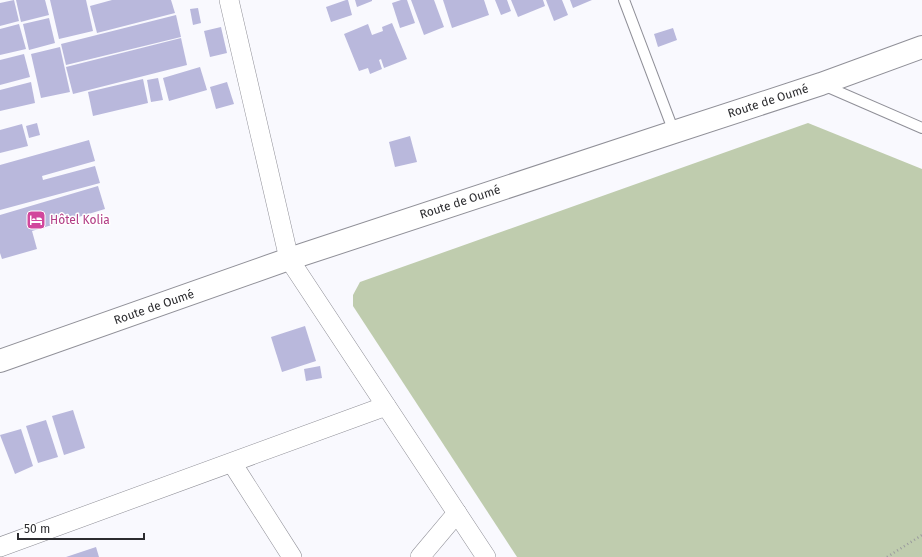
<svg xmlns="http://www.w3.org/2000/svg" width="922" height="557" font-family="'Fira Sans',sans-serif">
  <rect width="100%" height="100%" fill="#f9f9fe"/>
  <!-- green -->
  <polygon fill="#bfccae" points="808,123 922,169 922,557 517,557 353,306 353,295 360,282"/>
  <!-- building -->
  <g fill="#b9b8dc">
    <polygon points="14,0 19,21 0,26 0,3"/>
    <polygon points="16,0 45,0 49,15 21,22"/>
    <polygon points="50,0 86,0 93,31 59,39"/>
    <polygon points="112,0 171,0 175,13 97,33 90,6"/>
    <polygon points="346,0 348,0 352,15 331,22 326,7"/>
    <polygon points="355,0 372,0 372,1 357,7"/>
    <polygon points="401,0 407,0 415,23 400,28 392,3"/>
    <polygon points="411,0 434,0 444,27 424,35"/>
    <polygon points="443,0 484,0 489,15 452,28"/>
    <polygon points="495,0 507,0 511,11 501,15"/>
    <polygon points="511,0 543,0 545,6 518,17"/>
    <polygon points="546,0 562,0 568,15 554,21"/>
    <polygon points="570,0 592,0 573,8"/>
    <polygon points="198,8 201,23 193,25 190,9"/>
    <polygon points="176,15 181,37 66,65 61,44"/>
    <polygon points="49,18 55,43 29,50 23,24"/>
    <polygon points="392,23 407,59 384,68 381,59 379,60 382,69 370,74 368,68 359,71 344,34 368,24 372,35 383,31 382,27"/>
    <polygon points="19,24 26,49 0,55 0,29"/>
    <polygon points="221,27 227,53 210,57 204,31"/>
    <polygon points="673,28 677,40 658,47 654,34"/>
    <polygon points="181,38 187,65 73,94 66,67"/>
    <polygon points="60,47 70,92 41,98 31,54"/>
    <polygon points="24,54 30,77 0,85 0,60"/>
    <polygon points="200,67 207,90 169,101 163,78"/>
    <polygon points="158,78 163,100 151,102 147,80"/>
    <polygon points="143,79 148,103 93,116 88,92"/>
    <polygon points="31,82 35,103 0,111 0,90"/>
    <polygon points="227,82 234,104 216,109 210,87"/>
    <polygon points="37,123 40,135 29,138 26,126"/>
    <polygon points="22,124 28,146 0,153 0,130"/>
    <polygon points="410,136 417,162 395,167 389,142"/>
    <polygon points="89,140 95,161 42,176 43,180 95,166 100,183 0,210 0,165"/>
    <polygon points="98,186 105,209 32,231 37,249 2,259 0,253 0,215"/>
    <polygon points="305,326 316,361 282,372 271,337"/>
    <polygon points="320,366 322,378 306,381 304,369"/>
    <polygon points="73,410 85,448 64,455 52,416"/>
    <polygon points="46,420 58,457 38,463 26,426"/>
    <polygon points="21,429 33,466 15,474 0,435"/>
    <polygon points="96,547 99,557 66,557"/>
  </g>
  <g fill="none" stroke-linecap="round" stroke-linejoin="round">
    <!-- service casing -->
    <g stroke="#909098" stroke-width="12">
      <g id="service">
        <polyline points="624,0 674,132"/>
        <polyline points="823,85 922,128"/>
      </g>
    </g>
    <!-- minor casing -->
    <g stroke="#909098" stroke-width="20">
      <g id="minor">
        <polyline points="229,0 289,259 486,557"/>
        <polyline points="232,463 292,557"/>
        <polyline points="0,547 386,406"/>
        <polyline points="420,557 457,513"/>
      </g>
    </g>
    <!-- secondary casing -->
    <g stroke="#909098" stroke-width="24">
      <polyline id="secondary" points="0,361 289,259 674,132 821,84 922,47"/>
    </g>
    <!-- path -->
    <polyline stroke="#9a9a9e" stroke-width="2.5" stroke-dasharray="1 3" stroke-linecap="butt" points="887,557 922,535"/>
    <!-- service -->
    <use href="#service" stroke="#fff" stroke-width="10"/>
    <!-- minor -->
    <use href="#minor" stroke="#fff" stroke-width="19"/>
    <!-- secondary -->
    <use href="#secondary" stroke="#fff" stroke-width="22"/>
  </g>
  <!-- icons -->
  <defs>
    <g id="hotel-square" transform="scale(1)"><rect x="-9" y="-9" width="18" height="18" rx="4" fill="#d1479c" stroke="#fff"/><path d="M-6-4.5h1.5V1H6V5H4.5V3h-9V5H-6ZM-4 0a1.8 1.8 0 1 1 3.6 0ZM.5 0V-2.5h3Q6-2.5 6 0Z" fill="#fff"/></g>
  </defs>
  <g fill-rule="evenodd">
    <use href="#hotel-square" x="36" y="220"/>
  </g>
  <g text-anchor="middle" stroke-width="3" stroke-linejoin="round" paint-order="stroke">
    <!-- street labels -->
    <g font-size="12" fill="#2c2c2f" stroke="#fff">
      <text transform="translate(768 101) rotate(-18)" y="4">Route de Oumé</text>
      <text transform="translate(460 202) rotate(-18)" y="4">Route de Oumé</text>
      <text transform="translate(154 307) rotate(-19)" y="4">Route de Oumé</text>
    </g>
    <!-- hotel labels -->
    <g font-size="12" fill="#b23c85" stroke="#fff" text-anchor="start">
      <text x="50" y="224">Hôtel Kolia</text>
    </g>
  </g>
  <!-- scale -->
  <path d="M18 533v6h126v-6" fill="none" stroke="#2c2c2f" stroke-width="2"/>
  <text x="24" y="533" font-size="12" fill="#2c2c2f" stroke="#ffffff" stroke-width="3" paint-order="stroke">50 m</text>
</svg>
